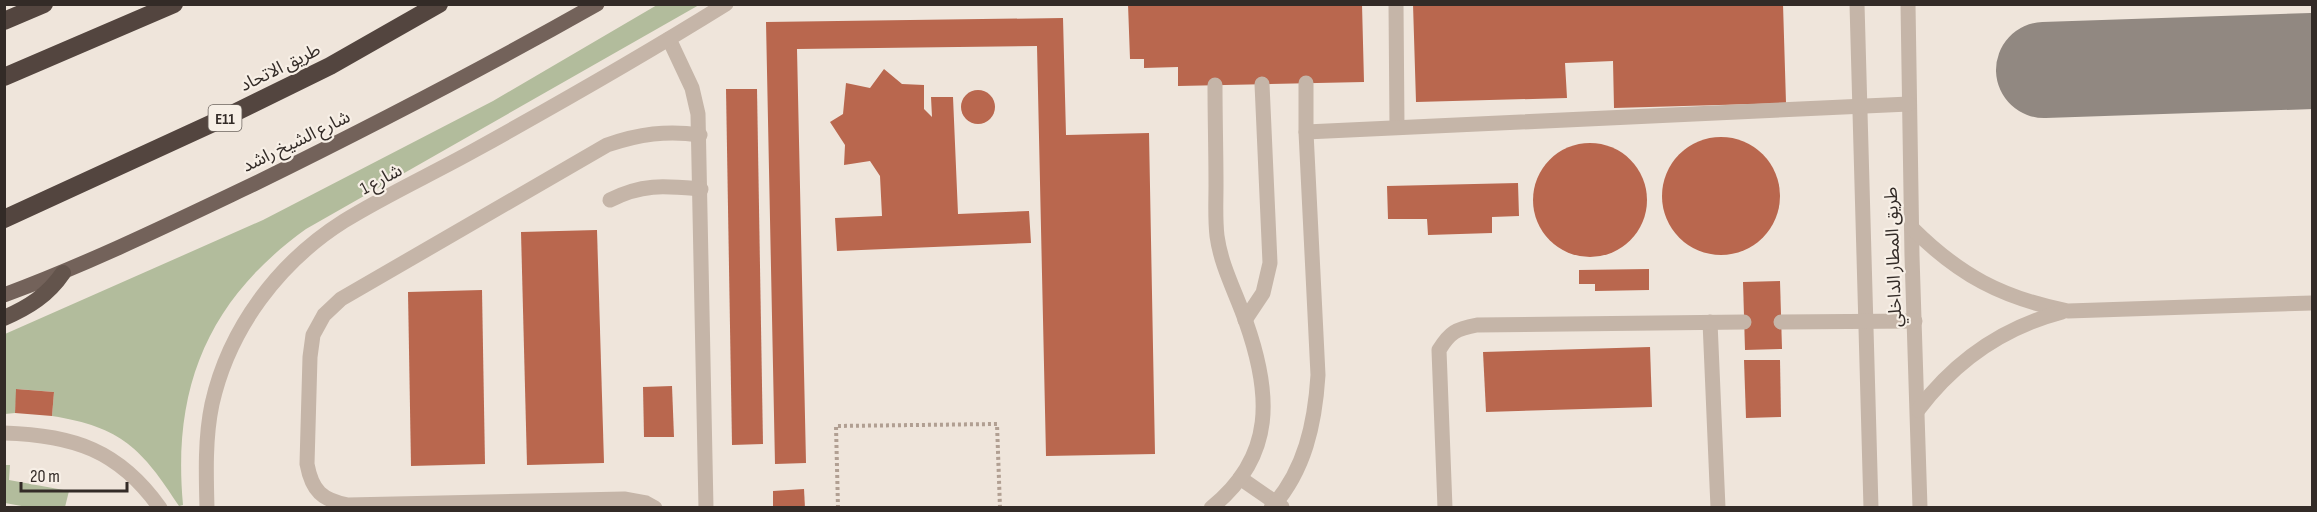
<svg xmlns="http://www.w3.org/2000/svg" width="2317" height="512" font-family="'Sofia Sans Condensed','Noto Sans Arabic',sans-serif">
  <rect width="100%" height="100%" fill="#efe5db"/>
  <!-- green -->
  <g fill="#b2bc9c">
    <path d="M657,5H699L306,229C209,299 172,386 183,505L179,506C142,449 122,427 52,416L54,392L17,389L15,413L5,414V334L263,220L493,101Z"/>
    <polygon points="4,465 10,465 9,480 69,491 65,507 27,507 5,503"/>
  </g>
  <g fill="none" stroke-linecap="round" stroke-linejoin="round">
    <!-- taxiway -->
    <polyline stroke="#918881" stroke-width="96" points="2044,70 2312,61"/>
  </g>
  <!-- building -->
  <g fill="#b9674e">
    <polygon points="1128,4 1362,4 1364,82 1178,86 1178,67 1144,68 1144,59 1130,59"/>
    <polygon points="1413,4 1783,4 1786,103 1614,108 1613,61 1565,63 1567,98 1416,102"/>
    <polygon points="1063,18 1066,135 1149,133 1155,454 1046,456 1037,46 797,49 806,463 775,464 766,22"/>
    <polygon points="884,69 902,84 924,85 924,109 932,117 931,97 953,97 958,214 1029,211 1031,243 837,251 835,218 882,216 880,176 870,161 844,165 845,145 830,122 843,114 846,83 870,88"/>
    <polygon points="726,89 757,89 763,444 732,445"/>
    <circle cx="978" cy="107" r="17"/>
    <circle cx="1721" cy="196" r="59"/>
    <circle cx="1590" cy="200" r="57"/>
    <polygon points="1518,183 1519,216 1492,217 1492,233 1428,235 1427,219 1388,219 1387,186"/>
    <polygon points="597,230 604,463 527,465 521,232"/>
    <polygon points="1649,269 1649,290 1595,291 1595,284 1579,284 1579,270"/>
    <polygon points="1780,281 1782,349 1745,350 1743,282"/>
    <polygon points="482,290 485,464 411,466 408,292"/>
    <polygon points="1650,347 1652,407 1486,412 1483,352"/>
    <polygon points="1744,360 1780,360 1781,417 1746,418"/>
    <polygon points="672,386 674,437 644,437 643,387"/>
    <polygon points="16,389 54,392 52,416 15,413"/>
    <polygon points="804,489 805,508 773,508 773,491"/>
  </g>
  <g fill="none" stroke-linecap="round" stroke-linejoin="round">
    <!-- path -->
    <polyline stroke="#b19f92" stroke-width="4" stroke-dasharray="3 3" stroke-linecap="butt" points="838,508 836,426 997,424 1000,508"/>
    <!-- service -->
    <g stroke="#c5b5a8" stroke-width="15">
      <polyline points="1396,4 1397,127"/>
      <polyline points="1857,4 1871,508"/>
      <polyline points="1908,4 1912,256 1920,508"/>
      <polyline points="669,39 692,88 698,114 706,508"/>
      <polyline points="1306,132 1909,104"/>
      <path d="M610,200C643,183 666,186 701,189"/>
      <path d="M1912,228C1959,275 2002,298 2068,311L2312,303"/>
      <polyline points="1245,320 1263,293 1270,263 1262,84"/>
      <polyline points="1710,322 1718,508"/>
      <polyline points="1781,322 1915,321"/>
      <path d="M1918,410C1955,361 2001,328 2062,312"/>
      <polyline points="1240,478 1282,507"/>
      <path d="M655,508L646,503L624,499L348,505C322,500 312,491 307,464L310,357L313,335L324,315L341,299L607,145C639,134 667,130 700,135"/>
      <path d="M1211,508C1276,456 1271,393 1246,322C1236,293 1221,266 1217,236C1215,219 1216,202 1216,186C1216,152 1215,119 1215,85"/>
      <path d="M1271,508C1305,471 1315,423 1318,375L1306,132V83"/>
      <path d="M1445,508L1439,350C1450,332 1456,329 1477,325L1744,322"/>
    </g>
    <!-- minor -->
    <g stroke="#c5b5a8" stroke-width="15">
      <path d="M4,433C73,435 119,450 160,508"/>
      <path d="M207,508C206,473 205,437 212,404C229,328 279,262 344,221C386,195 432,174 475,150C560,103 644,55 726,4"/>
    </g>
    <!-- primary -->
    <path stroke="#73625a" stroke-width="15" d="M4,295C90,263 172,223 254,184C370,127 484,68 597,4"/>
    <!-- trunk -->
    <path stroke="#63544c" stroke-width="16" d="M4,318C29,307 48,295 63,273"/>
    <!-- motorway -->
    <g stroke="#53453f" stroke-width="18">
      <polyline points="4,21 44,4"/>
      <polyline points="4,77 174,4"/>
      <polyline points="4,219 226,117 330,66 439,4"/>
    </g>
  </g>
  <g text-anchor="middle" stroke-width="4.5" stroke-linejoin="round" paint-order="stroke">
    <!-- shield labels -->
    <rect fill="#f7efe6" stroke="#6e6660" stroke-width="1.5" x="208.5" y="105" width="33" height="26" rx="4.5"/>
    <g font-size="16" font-weight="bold" fill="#332b27">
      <text x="225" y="124">E11</text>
    </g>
    <!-- street labels -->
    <g font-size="18" fill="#332b27" stroke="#f7efe6">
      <text transform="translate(280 67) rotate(-26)" y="6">طريق الاتحاد</text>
      <text transform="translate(296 141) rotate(-26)" y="6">شارع الشيخ راشد</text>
      <text transform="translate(381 179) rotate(-28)" y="6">شارع 1</text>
      <text transform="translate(1893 257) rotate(-92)" y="6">طريق المطار الداخلي</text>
    </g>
  </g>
  <!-- border -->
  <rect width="2317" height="512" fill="none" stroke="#332b27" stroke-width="12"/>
  <!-- scale -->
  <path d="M21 482v9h106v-9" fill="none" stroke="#332b27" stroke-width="3"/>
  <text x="30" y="482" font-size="18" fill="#332b27" stroke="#f7efe6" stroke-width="4.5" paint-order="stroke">20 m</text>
</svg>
